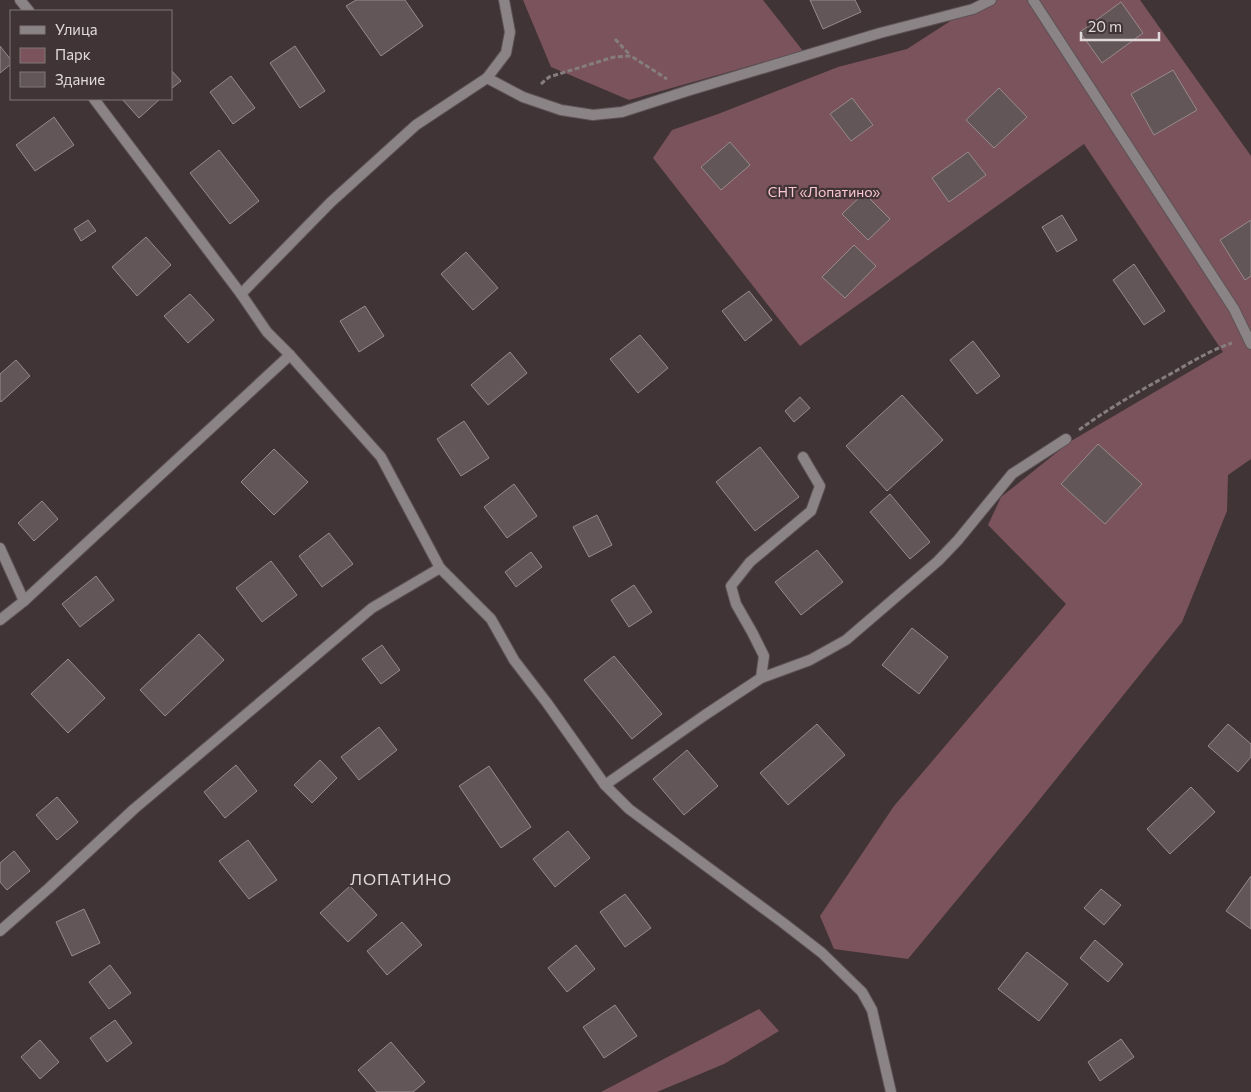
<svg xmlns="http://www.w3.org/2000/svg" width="1251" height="1092" font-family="Commissioner,sans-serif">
  <rect width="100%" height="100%" fill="#403437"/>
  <!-- green -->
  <g fill="#7b535d">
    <polygon points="523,0 763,0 803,51 629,100 551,67"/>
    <polygon points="983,0 1140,0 1251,156 1251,459 1228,475 1227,511 1182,622 1028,814 908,959 834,949 820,916 894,806 1066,604 988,525 1001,497 1071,441 1223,352 1084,144 800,346 653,158 672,130 718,114 838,67 907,49"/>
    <polygon points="759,1009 779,1031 724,1064 657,1092 601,1092"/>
  </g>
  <!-- building -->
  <g fill="#625659" stroke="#988a8d">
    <polygon points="356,0 405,0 423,26 381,56 346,6"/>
    <polygon points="810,0 855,0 861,12 823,29"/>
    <polygon points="1121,2 1143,33 1102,63 1080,32"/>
    <polygon points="0,46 11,60 11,64 0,73"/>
    <polygon points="295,46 325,91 300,108 270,63"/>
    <polygon points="171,70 181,81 171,89"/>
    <polygon points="1173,70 1197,110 1154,135 1131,94"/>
    <polygon points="231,76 255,108 233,124 210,92"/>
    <polygon points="999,88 1027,117 994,148 966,120"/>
    <polygon points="852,98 873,125 851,141 830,114"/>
    <polygon points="122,99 160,99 139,118"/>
    <polygon points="54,117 74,145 35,171 16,145"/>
    <polygon points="730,142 750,165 721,190 701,167"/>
    <polygon points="219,150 259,201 230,224 190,173"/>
    <polygon points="968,152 986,175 949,202 932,178"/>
    <polygon points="864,193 890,219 868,240 842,214"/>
    <polygon points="1062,215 1077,240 1057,252 1042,227"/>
    <polygon points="88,220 96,231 81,241 74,229"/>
    <polygon points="1251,220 1251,276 1245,280 1220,240"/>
    <polygon points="146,237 171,265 137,296 112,267"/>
    <polygon points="854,245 876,266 845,298 822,277"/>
    <polygon points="466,252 498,288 473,310 441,274"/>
    <polygon points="1134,264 1165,311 1144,325 1113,280"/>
    <polygon points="749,291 772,320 745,341 722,311"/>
    <polygon points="190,294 214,320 188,343 164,316"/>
    <polygon points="365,306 384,336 359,352 340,321"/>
    <polygon points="640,335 668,368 638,393 610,359"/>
    <polygon points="973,341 1000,376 977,394 950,360"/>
    <polygon points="510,352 527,373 488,405 471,385"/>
    <polygon points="16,360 30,376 1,402 0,400 0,374"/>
    <polygon points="902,395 943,440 887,491 846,446"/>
    <polygon points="800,397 810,408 794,422 785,411"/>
    <polygon points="464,421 489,458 461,476 437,439"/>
    <polygon points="1098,444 1142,484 1105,524 1061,484"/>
    <polygon points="760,447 799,497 755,531 716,482"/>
    <polygon points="274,449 308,482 274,515 241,482"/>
    <polygon points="514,484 537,516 507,538 484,507"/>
    <polygon points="890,494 930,542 910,559 870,512"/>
    <polygon points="42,501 58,519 34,541 18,523"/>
    <polygon points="597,515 612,545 589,557 573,527"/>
    <polygon points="329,533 353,564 322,587 299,556"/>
    <polygon points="817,550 843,582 801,615 775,582"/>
    <polygon points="531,552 542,567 516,587 505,572"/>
    <polygon points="271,561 297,595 262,622 236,588"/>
    <polygon points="96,576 114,600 80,627 62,604"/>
    <polygon points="634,585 652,612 629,627 611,600"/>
    <polygon points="912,628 948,657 919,694 882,665"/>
    <polygon points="199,634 224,660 165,716 140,690"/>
    <polygon points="382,645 400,670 381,684 362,659"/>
    <polygon points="614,656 662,714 632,739 584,680"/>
    <polygon points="68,659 105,698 68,733 31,694"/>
    <polygon points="817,724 845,755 788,805 760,773"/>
    <polygon points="1228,724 1251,744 1251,757 1238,772 1208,746"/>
    <polygon points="379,727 397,750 359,780 341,757"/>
    <polygon points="687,750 718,786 684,815 653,779"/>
    <polygon points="320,760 337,778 312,803 294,785"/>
    <polygon points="236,765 257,791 225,818 204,792"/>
    <polygon points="489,766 531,827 501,848 459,786"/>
    <polygon points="1191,787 1215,812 1170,854 1147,829"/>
    <polygon points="57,797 78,822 57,840 36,815"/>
    <polygon points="568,831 590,858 555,887 533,859"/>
    <polygon points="248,840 277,880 249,899 219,861"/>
    <polygon points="14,851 30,871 7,890 0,882 0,863"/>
    <polygon points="1251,876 1251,929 1226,911"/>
    <polygon points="350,886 377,915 348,942 320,913"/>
    <polygon points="1101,889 1121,905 1104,925 1084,908"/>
    <polygon points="625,894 651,928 625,947 600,912"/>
    <polygon points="84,909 100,943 72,956 56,922"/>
    <polygon points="402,922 422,945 387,975 367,951"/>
    <polygon points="1095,940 1123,964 1108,982 1080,958"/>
    <polygon points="576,945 595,969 567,992 548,968"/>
    <polygon points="1027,952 1068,984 1039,1021 998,989"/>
    <polygon points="110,965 131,993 109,1009 89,982"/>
    <polygon points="615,1005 637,1036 604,1058 583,1027"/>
    <polygon points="115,1020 132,1043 107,1062 90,1038"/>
    <polygon points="1121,1039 1134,1057 1100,1081 1088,1062"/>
    <polygon points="40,1040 59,1062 40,1079 21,1057"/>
    <polygon points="391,1042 425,1082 413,1092 377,1092 358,1070"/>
  </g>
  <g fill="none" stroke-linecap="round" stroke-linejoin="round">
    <!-- lane casing -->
    <g stroke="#5d5255" stroke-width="12">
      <g id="lane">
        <polyline points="504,0 510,32 506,53 487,78 523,97 561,110 593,115 622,112 687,91 880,33 973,9 991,0"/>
        <polyline points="1033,0 1234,309 1251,344"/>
        <polyline points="0,548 24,601"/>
        <polyline points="761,678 764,656 752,632 736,604 731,586 750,562 811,511 820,486 803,457"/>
      </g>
    </g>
    <!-- street casing -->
    <g stroke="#5d5255" stroke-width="12">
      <g id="street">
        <polyline points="20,0 29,11"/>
        <polyline points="94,99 241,294 267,332 290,355 381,457 440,568 491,619 514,660 547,703 605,785 629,809 782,922 822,953 862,992 872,1010 891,1092"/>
        <polyline points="241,294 331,202 416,125 487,78"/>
        <polyline points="0,620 24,601 290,355"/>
        <polyline points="605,785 705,715 761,678 810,660 846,640 938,561 958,540 1012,474 1066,439"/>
        <polyline points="0,931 49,888 134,809 372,608 440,568"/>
      </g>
    </g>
    <!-- path -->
    <g stroke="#867d7f" stroke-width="3" stroke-dasharray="5 2.5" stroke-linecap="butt">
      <polyline points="615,39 630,55"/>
      <polyline points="541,84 549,77 614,57 631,56 667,79"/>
      <path d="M1079,430C1109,408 1141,390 1174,372C1193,361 1211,350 1232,343"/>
    </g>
    <!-- lane -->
    <use href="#lane" stroke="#8b8486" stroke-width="10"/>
    <!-- street -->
    <use href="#street" stroke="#8b8486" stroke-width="10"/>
  </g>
  <g text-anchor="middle" stroke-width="4.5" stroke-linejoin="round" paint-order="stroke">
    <!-- park labels -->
    <g font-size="14" fill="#fdc8d5" stroke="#403437">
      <text x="824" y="197">СНТ «Лопатино»</text>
    </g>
    <!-- quarter labels -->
    <g font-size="16" letter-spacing="1" fill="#e0d9db" stroke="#403437">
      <text x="401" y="885">ЛОПАТИНО</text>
    </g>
  </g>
  <!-- legend -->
  <rect x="10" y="10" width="162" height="90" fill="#403437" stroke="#807679"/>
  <rect x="20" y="26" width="25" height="8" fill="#8b8486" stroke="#807679"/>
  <text x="55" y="35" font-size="15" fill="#e0d9db">Улица</text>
  <rect x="20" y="48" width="25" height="15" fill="#7b535d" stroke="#807679"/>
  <text x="55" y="60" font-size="15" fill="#e0d9db">Парк</text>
  <rect x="20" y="72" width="25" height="15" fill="#625659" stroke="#807679"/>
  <text x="55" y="85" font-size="15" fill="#e0d9db">Здание</text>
  <!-- scale -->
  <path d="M1081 32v8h78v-8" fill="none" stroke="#e0d9db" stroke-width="2.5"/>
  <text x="1088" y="32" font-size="15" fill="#e0d9db" stroke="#403437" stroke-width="4" paint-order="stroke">20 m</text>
</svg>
